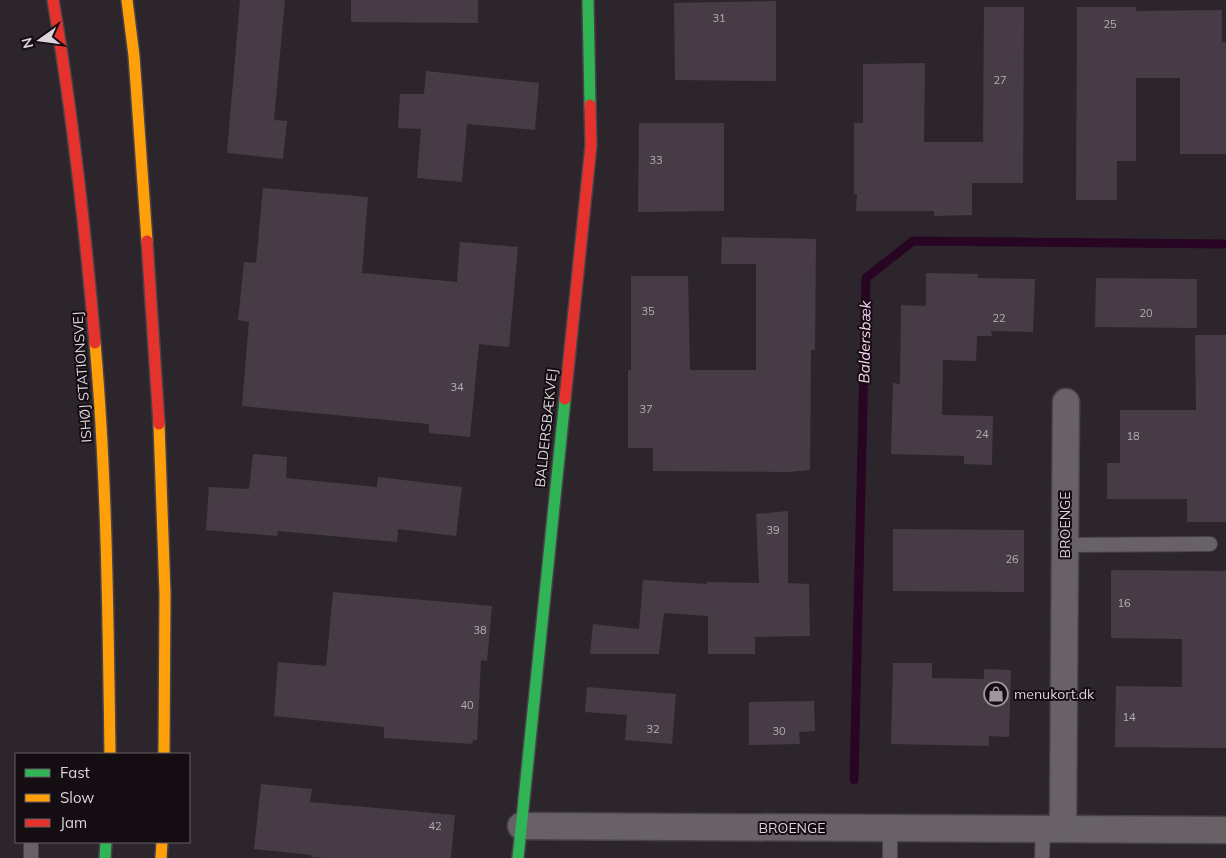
<svg xmlns="http://www.w3.org/2000/svg" width="1226" height="858" font-family="Mulish,sans-serif">
  <rect width="100%" height="100%" fill="#2c262c"/>
  <g fill="none" stroke-linecap="round" stroke-linejoin="round">
    <!-- stream -->
    <polyline stroke="#270523" stroke-width="9" points="854,780 866,278 913,241 1226,244"/>
  </g>
  <!-- building -->
  <g fill="#473c46">
    <polygon points="240,0 285,0 274,120 287,121 283,159 227,153"/>
    <polygon points="351,0 478,0 478,23 351,22"/>
    <polygon points="776,1 776,81 675,80 674,3"/>
    <polygon points="984,7 1024,7 1023,183 972,183 972,215 934,216 934,211 856,211 857,194 854,194 854,123 863,123 863,64 925,63 924,142 983,142"/>
    <polygon points="1077,7 1137,7 1136,11 1222,10 1222,42 1226,42 1226,154 1180,154 1180,78 1136,78 1136,161 1117,161 1117,200 1076,200"/>
    <polygon points="426,71 539,83 535,130 467,124 462,182 417,178 421,129 398,128 400,94 424,94"/>
    <polygon points="639,123 724,123 724,211 638,212"/>
    <polygon points="263,188 368,197 362,273 457,282 460,242 518,247 509,347 479,344 470,437 429,433 429,424 242,406 249,322 238,320 244,262 256,263"/>
    <polygon points="722,237 816,239 815,350 811,350 810,470 788,472 653,471 653,448 628,448 628,370 631,370 631,276 688,276 690,370 756,370 756,264 721,264"/>
    <polygon points="926,273 978,274 978,278 1035,279 1033,332 991,331 992,336 977,336 976,361 943,360 942,415 993,416 992,465 964,464 964,456 891,454 893,383 900,384 901,305 926,306"/>
    <polygon points="1096,278 1197,279 1197,328 1095,327"/>
    <polygon points="1195,335 1226,335 1226,522 1187,522 1187,499 1107,499 1107,463 1120,463 1120,410 1196,410"/>
    <polygon points="253,454 287,457 286,478 377,487 378,477 462,487 456,536 398,529 397,542 278,531 277,536 206,530 209,487 249,489"/>
    <polygon points="788,511 788,583 809,584 810,636 755,637 755,654 708,654 708,616 664,613 659,654 590,654 593,624 639,629 643,580 707,584 707,582 759,583 756,514"/>
    <polygon points="893,529 1024,530 1024,592 893,591"/>
    <polygon points="1111,570 1226,571 1226,748 1115,747 1116,686 1182,687 1182,639 1111,638"/>
    <polygon points="333,592 492,606 487,661 481,660 477,740 473,740 472,744 384,738 384,727 274,716 278,662 326,666"/>
    <polygon points="893,663 932,663 932,678 984,679 984,669 1011,670 1009,737 989,736 989,746 891,744"/>
    <polygon points="587,687 676,694 672,744 625,740 627,715 585,712"/>
    <polygon points="814,701 815,731 799,732 800,744 749,745 749,702"/>
    <polygon points="261,784 312,789 310,802 455,815 451,858 324,858 311,857 311,855 254,849"/>
  </g>
  <g fill="none" stroke-linecap="round" stroke-linejoin="round">
    <!-- lane casing -->
    <g stroke="#494248" stroke-width="16">
      <g id="lane">
        <polyline points="1065,545 1210,544"/>
        <polyline points="31,858 31,842"/>
        <polyline points="890,858 890,828"/>
        <polyline points="1042,858 1043,828"/>
      </g>
    </g>
    <!-- street casing -->
    <g stroke="#494248" stroke-width="29">
      <g id="street">
        <polyline points="521,826 1226,830"/>
        <polyline points="1063,828 1066,402"/>
      </g>
    </g>
    <!-- fast casing -->
    <g stroke="#494248" stroke-width="14">
      <g id="fast">
        <polyline points="588,0 590,105"/>
        <polyline points="105,858 106,842"/>
        <polyline points="518,858 565,399"/>
      </g>
    </g>
    <!-- slow casing -->
    <g stroke="#494248" stroke-width="14">
      <g id="slow">
        <polyline points="127,0 134,56 147,241"/>
        <path d="M95,343C107,479 108,617 110,754"/>
        <polyline points="159,424 165,594 164,754"/>
        <polyline points="161,858 162,842"/>
      </g>
    </g>
    <!-- jam casing -->
    <g stroke="#494248" stroke-width="14">
      <g id="jam">
        <path d="M53,0C73,114 85,228 95,343"/>
        <polyline points="147,241 159,424"/>
        <polyline points="565,399 591,145 590,105"/>
      </g>
    </g>
    <!-- lane -->
    <use href="#lane" stroke="#686267" stroke-width="14"/>
    <!-- street -->
    <use href="#street" stroke="#686267" stroke-width="26"/>
    <!-- fast -->
    <use href="#fast" stroke="#30b455" stroke-width="11"/>
    <!-- slow -->
    <use href="#slow" stroke="#ff9f0a" stroke-width="11"/>
    <!-- jam -->
    <use href="#jam" stroke="#e5322d" stroke-width="11"/>
  </g>
  <!-- icons -->
  <defs>
    <g id="shop-ring" transform="scale(1.25)"><circle r="9.5" fill="#140e13" stroke="#9f969e" stroke-width="1.5"/><path d="M-5-2.5h2.3a2.7 3.5 0 0 1 5.4 0H5L5.5 6h-11ZM-1.5-2.5h3a1.5 2.3 0 0 0-3 0Z" fill="#9f969e"/></g>
  </defs>
  <g fill-rule="evenodd">
    <use href="#shop-ring" x="996" y="694"/>
  </g>
  <g text-anchor="middle" stroke-width="4" stroke-linejoin="round" paint-order="stroke">
    <!-- number labels -->
    <g font-size="11" fill="#b8adb6">
      <text x="719" y="22">31</text>
      <text x="1110" y="28">25</text>
      <text x="1000" y="84">27</text>
      <text x="656" y="164">33</text>
      <text x="648" y="315">35</text>
      <text x="1146" y="317">20</text>
      <text x="999" y="322">22</text>
      <text x="457" y="391">34</text>
      <text x="646" y="413">37</text>
      <text x="982" y="438">24</text>
      <text x="1133" y="440">18</text>
      <text x="773" y="534">39</text>
      <text x="1012" y="563">26</text>
      <text x="1124" y="607">16</text>
      <text x="480" y="634">38</text>
      <text x="467" y="709">40</text>
      <text x="1129" y="721">14</text>
      <text x="653" y="733">32</text>
      <text x="779" y="735">30</text>
      <text x="435" y="830">42</text>
    </g>
    <!-- street labels -->
    <g font-size="14" fill="#ddd3db" stroke="#140e13">
      <text transform="translate(82 377) rotate(-94)" y="5">ISHØJ STATIONSVEJ</text>
      <text transform="translate(546 428) rotate(-84)" y="5">BALDERSBÆKVEJ</text>
      <text transform="translate(1065 525) rotate(-90)" y="5">BROENGE</text>
      <text x="792" y="833">BROENGE</text>
    </g>
    <!-- poi labels -->
    <g font-size="14" fill="#ddd3db" stroke="#140e13" text-anchor="start">
      <text x="1014" y="699">menukort.dk</text>
    </g>
    <!-- water labels -->
    <g font-size="15" font-style="italic" fill="#fed4f6" stroke="#140e13">
      <text transform="translate(865 342) rotate(-89)" y="5">Baldersbæk</text>
    </g>
  </g>
  <!-- legend -->
  <rect x="15" y="753" width="175" height="90" fill="#140e13" stroke="#645d63"/>
  <rect x="25" y="769" width="25" height="8" fill="#30b455" stroke="#645d63"/>
  <text x="60" y="778" font-size="15" fill="#ddd3db">Fast</text>
  <rect x="25" y="794" width="25" height="8" fill="#ff9f0a" stroke="#645d63"/>
  <text x="60" y="803" font-size="15" fill="#ddd3db">Slow</text>
  <rect x="25" y="819" width="25" height="8" fill="#e5322d" stroke="#645d63"/>
  <text x="60" y="828" font-size="15" fill="#ddd3db">Jam</text>
  <!-- north arrow -->
  <g transform="translate(40 40) rotate(256)" stroke="#140e13" stroke-width="4" paint-order="stroke">
  <path d="M0-4L9 19L0 12L-9 19Z" fill="#ddd3db"/>
  <text y="-8" font-size="14" font-weight="bold" text-anchor="middle" fill="#ddd3db">N</text>
  </g>
</svg>
